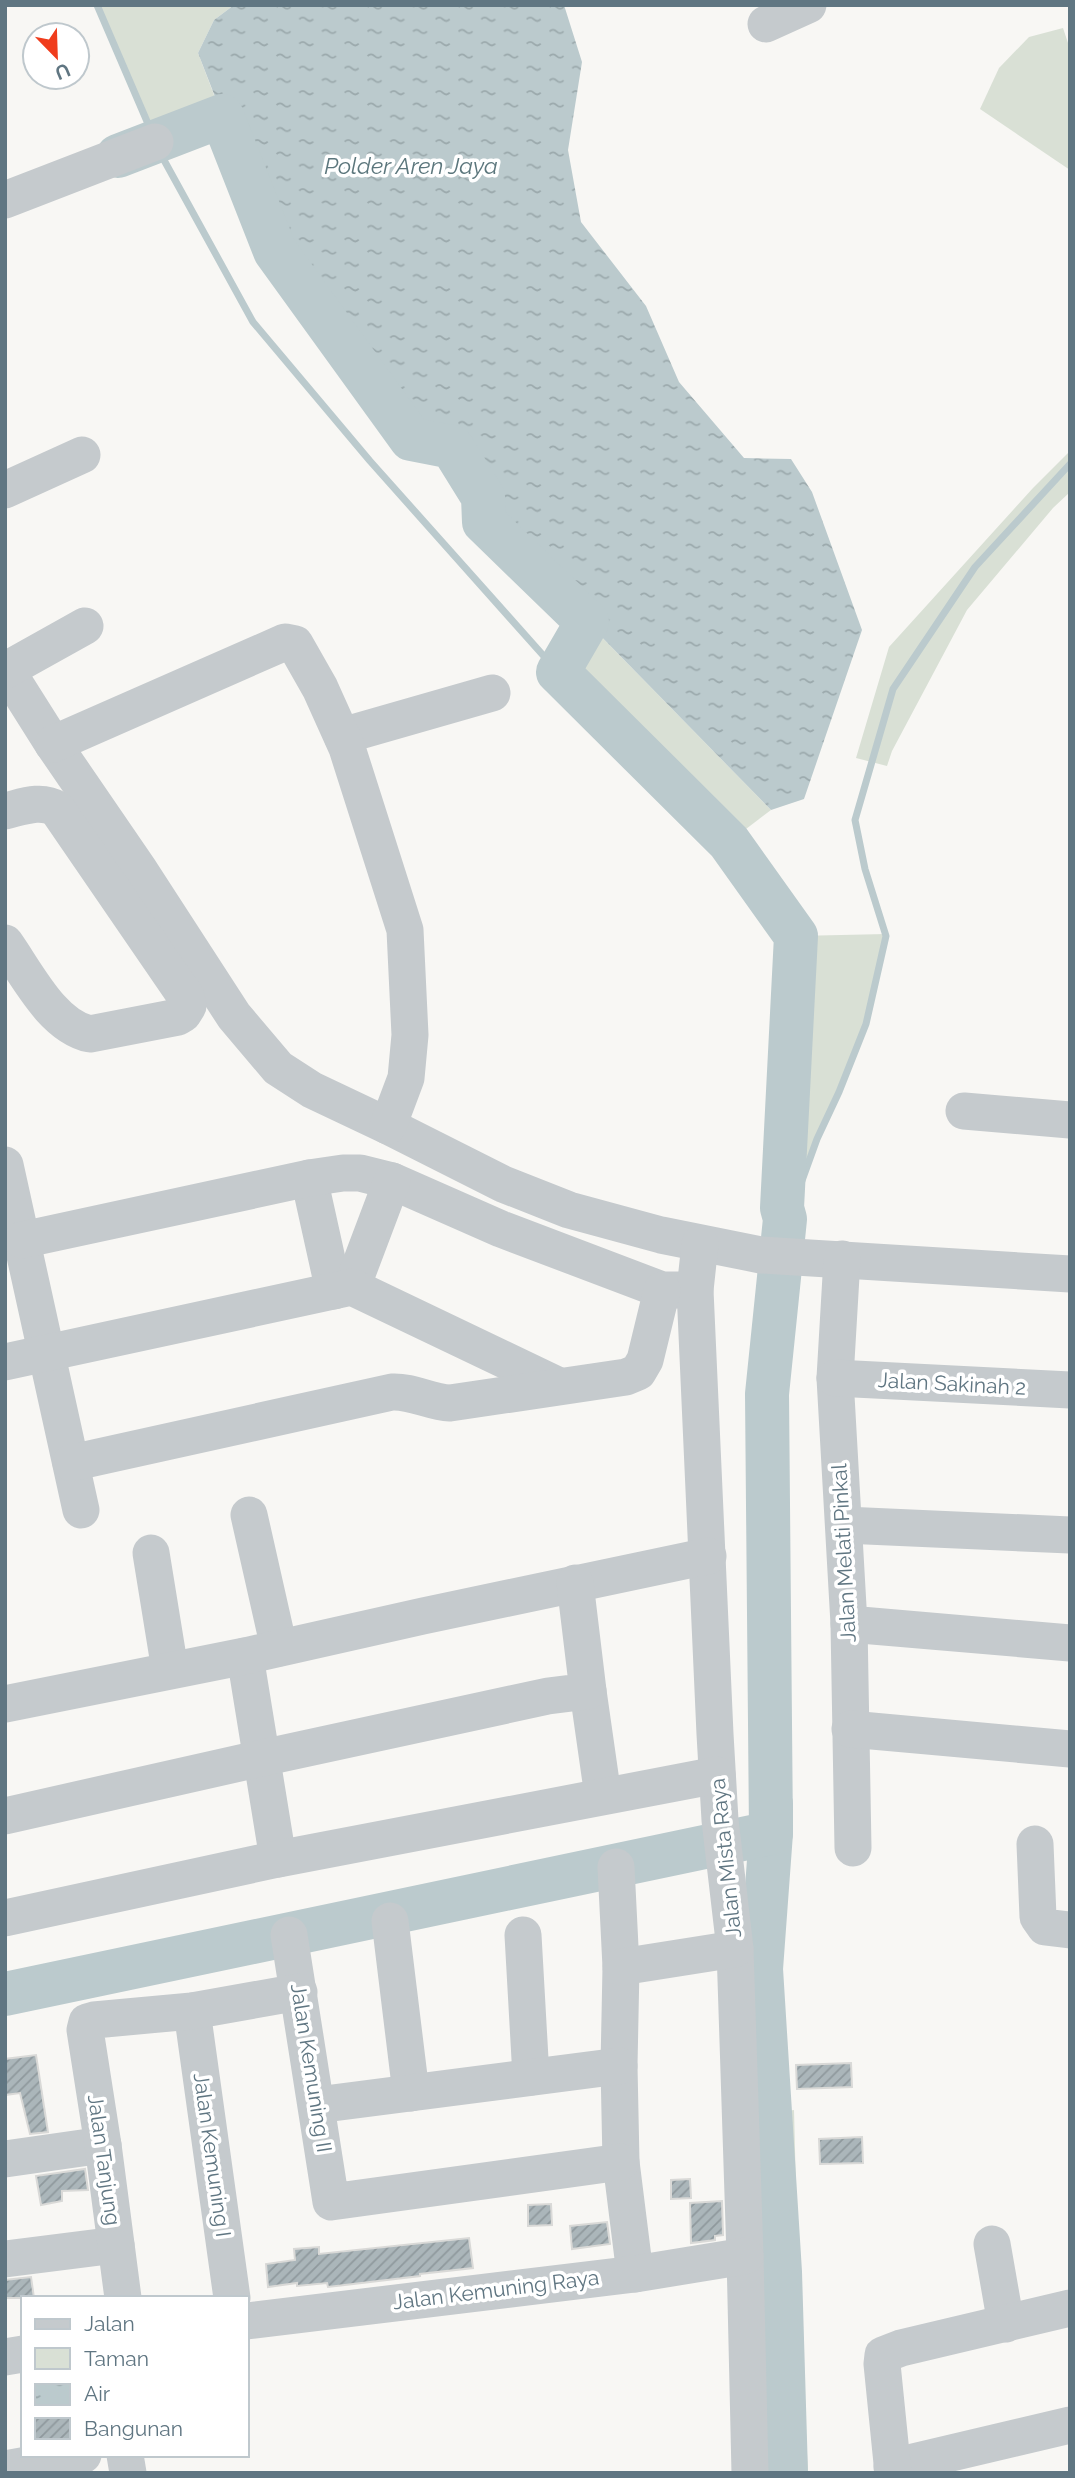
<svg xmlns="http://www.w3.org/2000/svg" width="1075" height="2478" font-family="Raleway,sans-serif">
  <defs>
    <pattern id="water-ripples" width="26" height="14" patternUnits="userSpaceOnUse" patternTransform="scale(1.75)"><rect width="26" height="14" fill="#bbcacd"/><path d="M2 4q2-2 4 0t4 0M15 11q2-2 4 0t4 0" fill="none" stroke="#9ba9ac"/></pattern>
    <pattern id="building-hatch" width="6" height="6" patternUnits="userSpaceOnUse" patternTransform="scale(1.75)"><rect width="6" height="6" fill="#abb6ba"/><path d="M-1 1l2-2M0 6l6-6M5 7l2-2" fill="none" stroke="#8f999d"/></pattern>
  </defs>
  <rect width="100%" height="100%" fill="#f8f7f4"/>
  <!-- green -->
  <g fill="#d9e0d5">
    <polygon points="97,5 234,5 214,20 198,53 222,116 155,142"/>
    <polygon points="1063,28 1070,49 1070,170 980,109 999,68 1029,37"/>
    <polygon points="1070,451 1070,492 1053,508 967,610 892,751 887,766 856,758 889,647 1033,488"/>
    <polygon points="587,622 771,810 729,842 558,672"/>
    <polygon points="886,934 866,1024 839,1092 817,1139 791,1210 801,1249 763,1253 782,1208 796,936"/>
    <polygon points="794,2110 798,2269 808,2473 750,2473 757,2115"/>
  </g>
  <!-- water -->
  <polygon fill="url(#water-ripples)" points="234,5 564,5 582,62 568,150 581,222 646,306 679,382 744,458 791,459 812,492 862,630 804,799 771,810 587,622 484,522 483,497 452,447 411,439 275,251 198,53 214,20"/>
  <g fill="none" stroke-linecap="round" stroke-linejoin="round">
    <!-- stream -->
    <g stroke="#bbcacd" stroke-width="7">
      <polyline points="97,5 152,133"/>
      <polyline points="159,151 253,322 370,461 558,672 729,842 768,894 796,936 782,1208 785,1219 791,1211 817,1139 839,1092 866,1024 886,936 865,869 855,820 893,689 975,567 1070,464"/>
    </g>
    <!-- river -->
    <g stroke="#bbcacd" stroke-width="44">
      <polyline points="771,1804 771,1833 761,1969 780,2272 786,2473"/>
      <polyline points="5,1994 771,1833 767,1394 785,1219 782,1208 796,936 729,842 558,672 587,622 484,522 483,497 452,447 411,439 275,251 222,116 118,156"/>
    </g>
  </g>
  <!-- building -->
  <g fill="url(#building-hatch)" stroke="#d9d9d7" stroke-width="2">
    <polygon points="36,2055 48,2132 30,2134 20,2093 5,2095 5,2059"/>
    <polygon points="851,2063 852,2087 797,2089 796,2065"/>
    <polygon points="862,2137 863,2163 820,2164 819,2139"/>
    <polygon points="85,2169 88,2190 62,2191 62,2201 41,2205 36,2176"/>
    <polygon points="690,2179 691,2198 671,2199 671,2180"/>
    <polygon points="722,2201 723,2235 715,2236 715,2240 691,2243 690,2203"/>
    <polygon points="551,2204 552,2225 528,2226 528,2205"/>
    <polygon points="607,2222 610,2244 572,2249 570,2226"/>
    <polygon points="469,2238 473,2268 420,2274 420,2276 328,2287 327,2283 297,2286 297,2283 268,2287 266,2264 295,2260 294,2249 319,2247 319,2254"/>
    <polygon points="31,2277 34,2298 5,2298 5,2280"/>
  </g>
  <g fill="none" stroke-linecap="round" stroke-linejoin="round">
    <!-- minor -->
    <g stroke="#c5cacd" stroke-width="37">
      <polyline points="766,24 808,5"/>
      <polyline points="5,200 155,142"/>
      <polyline points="5,490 82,455"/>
      <polyline points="5,668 53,744 140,871 234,1016 278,1068 312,1090 388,1126 503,1184 569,1210 661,1235 761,1255 1070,1274"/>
      <polyline points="6,670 85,626"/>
      <polyline points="342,736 492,693"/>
      <polyline points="53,744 285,642 295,644 320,688 347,748 405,930 410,1035 406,1078 388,1126"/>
      <path d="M5,811C22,807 41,799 57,809L186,997L188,1006L183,1014L178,1017L90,1034C52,1026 27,974 5,943"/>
      <polyline points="964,1111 1070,1120"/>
      <polyline points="5,1165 81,1510"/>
      <polyline points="309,1178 334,1291"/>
      <polyline points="22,1240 309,1178 343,1173 360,1173 392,1181 501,1229 662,1290 695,1290"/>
      <polyline points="700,1244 695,1290 715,1734 720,1820 735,1949 745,2256 750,2473"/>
      <polyline points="842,1259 835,1378 849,1624 853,1848"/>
      <polyline points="352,1287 392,1181"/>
      <polyline points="5,1362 352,1287 559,1386"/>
      <polyline points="835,1378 1070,1390"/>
      <path d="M71,1463L392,1392C412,1391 430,1402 450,1403L626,1377L638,1372L645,1360L662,1290"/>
      <polyline points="249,1515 279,1648"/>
      <polyline points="844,1525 1070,1535"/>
      <polyline points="151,1553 170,1670"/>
      <polyline points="849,1624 1070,1643"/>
      <polyline points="245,1656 278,1859"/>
      <polyline points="588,1691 603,1796"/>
      <polyline points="5,1704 245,1656 423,1616 708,1556"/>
      <polyline points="850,1729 1070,1749"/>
      <polyline points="5,1816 262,1758 548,1696 588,1691 575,1583"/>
      <polyline points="1035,1844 1038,1917 1045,1927 1070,1930"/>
      <polyline points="616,1867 621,1967 619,2066 621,2162 635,2274"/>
      <polyline points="5,1918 278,1859 717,1775"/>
      <polyline points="390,1921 411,2093"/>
      <polyline points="289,1935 331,2202 621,2162"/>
      <polyline points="523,1935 531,2077"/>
      <polyline points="621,1967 735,1949"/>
      <polyline points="192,2011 232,2298"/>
      <polyline points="317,2105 619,2066"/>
      <polyline points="5,2159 103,2145"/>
      <polyline points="992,2244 1006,2324"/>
      <polyline points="5,2259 116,2245"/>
      <polyline points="123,2298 103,2145 85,2030 87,2022 94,2020 192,2011 299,1992"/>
      <polyline points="247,2321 635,2274 745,2256"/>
      <polyline points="5,2357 23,2354"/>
      <polyline points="125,2455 128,2473"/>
      <polyline points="892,2467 1070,2425"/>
      <polyline points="5,2469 83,2455"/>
      <polyline points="893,2473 882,2364 883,2355 901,2348 1070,2308"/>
    </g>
  </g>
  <g text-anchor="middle" stroke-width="7" stroke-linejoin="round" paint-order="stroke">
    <!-- street labels -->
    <g font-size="21" fill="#607682" stroke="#fff">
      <text transform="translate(952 1384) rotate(3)" y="7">Jalan Sakinah 2</text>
      <text transform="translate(844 1553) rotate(-93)" y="7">Jalan Melati Pinkal</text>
      <text transform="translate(726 1858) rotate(-96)" y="7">Jalan Mista Raya</text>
      <text transform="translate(311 2068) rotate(81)" y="7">Jalan Kemuning II</text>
      <text transform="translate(212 2155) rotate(82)" y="7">Jalan Kemuning I</text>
      <text transform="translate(104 2160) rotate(82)" y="7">Jalan Tanjung</text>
      <text transform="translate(496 2290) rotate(-7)" y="7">Jalan Kemuning Raya</text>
    </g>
    <!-- water labels -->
    <g font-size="23" font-style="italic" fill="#5b767c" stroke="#fff">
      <text x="411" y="174">Polder Aren Jaya</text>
    </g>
  </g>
  <!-- border -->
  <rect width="1075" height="2478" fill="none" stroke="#607682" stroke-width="14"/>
  <!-- legend -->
  <rect x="21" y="2296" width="228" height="161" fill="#ffffff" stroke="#bfc8cd" stroke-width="2"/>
  <rect x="35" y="2319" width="35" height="10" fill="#c5cacd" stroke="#bfc8cd" stroke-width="2"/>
  <text x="84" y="2331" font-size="21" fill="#607682">Jalan</text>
  <rect x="35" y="2348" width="35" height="21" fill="#d9e0d5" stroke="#bfc8cd" stroke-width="2"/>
  <text x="84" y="2366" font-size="21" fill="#607682">Taman</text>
  <rect x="35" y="2384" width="35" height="21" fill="url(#water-ripples)" stroke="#bfc8cd" stroke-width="2"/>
  <text x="84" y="2401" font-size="21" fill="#607682">Air</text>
  <rect x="35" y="2418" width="35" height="21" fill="url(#building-hatch)" stroke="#bfc8cd" stroke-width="2"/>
  <text x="84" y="2436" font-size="21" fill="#607682">Bangunan</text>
  <!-- north arrow -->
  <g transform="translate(56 56) rotate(157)"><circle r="33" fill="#ffffff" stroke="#bfc8cd" stroke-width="2"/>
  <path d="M0-5L12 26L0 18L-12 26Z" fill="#f03c1c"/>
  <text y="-10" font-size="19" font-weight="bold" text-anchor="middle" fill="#607682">U</text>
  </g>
</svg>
